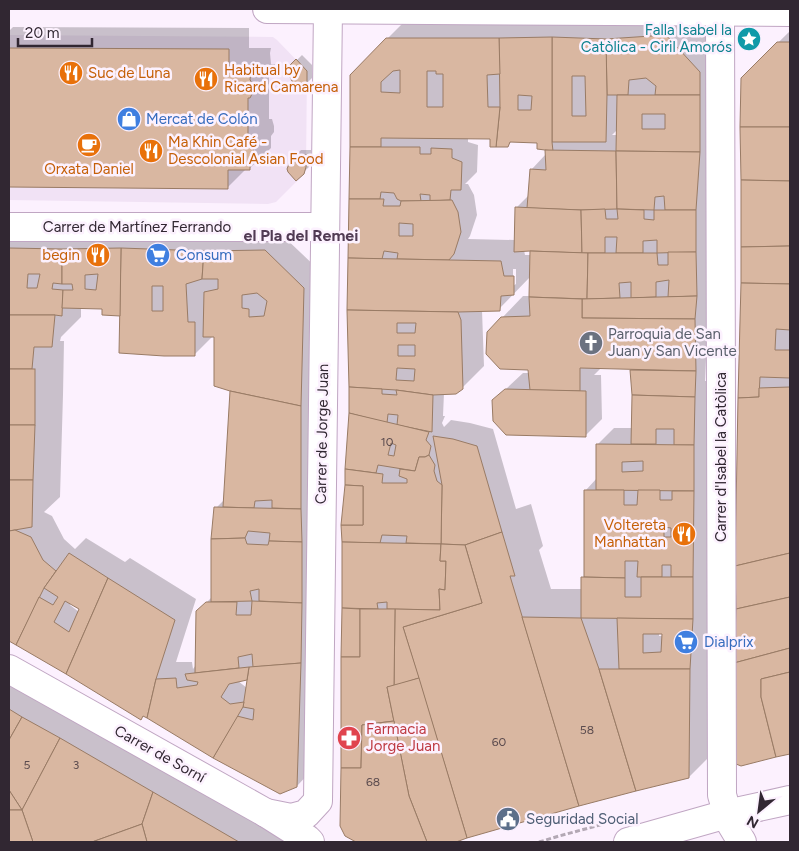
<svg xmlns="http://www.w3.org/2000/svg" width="799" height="851" font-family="Figtree,sans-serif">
  <rect width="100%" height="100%" fill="#fcf1fe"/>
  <!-- commercial -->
  <polygon fill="#f1e2f5" points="9,35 273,37 277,40 307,71 306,167 304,174 276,202 268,204 9,200"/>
  <!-- shadow -->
  <g fill="#0003" fill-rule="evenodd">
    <path d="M697,9L728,43L707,298H716V349L706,359L705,381H711L709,602L706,648H711L710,756L689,777L578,804L466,837L452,842H359L346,835L344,608V542L350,414L351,75L416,10ZM618,129L617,135H612ZM468,138H491L507,146L512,141H538L546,151V154L531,170L529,195L516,208L515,240L468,239L470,236L477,215L474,195L468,184H465L477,172L478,145L468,142ZM524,250H531V255H525ZM513,269H516V284L513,286ZM530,277V296H523L502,318L530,373H523L493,401L585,436L602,419L601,375H594L601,368H633L631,370L633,395L632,428H614L598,444L597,478L586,490L585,575L583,578V589H551L539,550L543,546L531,504L516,509L493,429L470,423L451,420L444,427L442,423L445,416H443L444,393L462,388L484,366L482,310L499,309ZM659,633H663V636H659Z"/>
    <polygon points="13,27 249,28 249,48 271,48 270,53 271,64 275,64 275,68 269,77 269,119 272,119 274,126 274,132 271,136 271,148 249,169 246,169 227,188 9,186 9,31"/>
    <polygon points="790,31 790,753 741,765 743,247 742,78"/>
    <polygon points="302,55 312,65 312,78 307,83 290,67"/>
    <polygon points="301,150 311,150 311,161 309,167 296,179 294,157"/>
    <path d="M9,219L281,234L320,271L313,769L297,786L144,715L9,640ZM81,307L103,308L121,315L194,355L213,336H215L232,391L225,499L216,508L213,596L197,612L196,665L193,669L192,662H176L196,599L130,558L125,562L86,538L75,549L64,539L52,516L44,512L60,497L63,395L64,341H60L61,337L81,317ZM71,603L81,608L79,612L70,605ZM249,679L247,688L238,681Z"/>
    <polygon points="9,664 297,842 9,842"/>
  </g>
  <!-- building -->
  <g fill="#d9b7a1" stroke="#997b65" fill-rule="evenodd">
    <polygon points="666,35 700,72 700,95 655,95 656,86 646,78 629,80 628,95 607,95 606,39"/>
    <path d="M552,37L606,39L607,95L606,142H552ZM572,76H585L586,116H572Z"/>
    <path d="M552,37V142L553,151L537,149V143L510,142L508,147H496L500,107L499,38ZM518,95L532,96L531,110H518Z"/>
    <path d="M386,38H499L500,74L487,75L488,107H500L496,147H490V139L381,138V147H350V75ZM400,70V93L381,92V82L393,71ZM427,71H436V74H443V107H427Z"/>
    <polygon points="777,42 790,42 790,127 740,127 741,78"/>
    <polygon points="9,48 229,49 229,68 251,69 250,80 251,81 250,85 254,84 254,90 250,98 248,98 248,140 250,140 253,148 254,155 250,155 250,170 228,170 228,189 9,187"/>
    <polygon points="296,59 307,71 307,85 297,85 293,83 287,71 288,67"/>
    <path d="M617,95H700V152L616,151ZM642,114H665V129H642Z"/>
    <polygon points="740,127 790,127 790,181 741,180"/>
    <polygon points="350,147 420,147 420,154 431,154 431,148 452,149 452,158 462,162 461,190 451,190 450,200 430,201 430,195 420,194 421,201 401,201 397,199 394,193 381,192 380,199 349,199"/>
    <polygon points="545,150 616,151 617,209 581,210 527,208 530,169 546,170"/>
    <polygon points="616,151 700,152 696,210 665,210 664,196 655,197 654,210 617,209"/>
    <polygon points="295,155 307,155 306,167 304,174 296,181 288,172 287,169 292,156"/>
    <polygon points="741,180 790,181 790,246 741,247"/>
    <path d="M349,199H384L383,206H400L401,201L452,200L458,212L461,232L454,254L449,260L397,259L398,253L384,251L382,259L348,258ZM399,223L413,224V236H399Z"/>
    <polygon points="515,207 581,210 582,253 530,251 514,252"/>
    <polygon points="605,209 606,219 618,219 617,209 644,210 644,219 654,220 654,210 696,210 696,252 657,253 657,240 643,241 643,253 616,253 617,237 605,237 605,253 582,253 581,210"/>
    <polygon points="790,246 790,284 741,283 741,247"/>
    <path d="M9,248L62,249V284L53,283L52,289L63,290L62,316L55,315H9ZM28,274H40L37,288H27Z"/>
    <path d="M121,248L204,251L202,279L186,284L188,322H195V356H164L119,353ZM152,286H163V311H152Z"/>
    <path d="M121,248L120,316L102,315V309L62,308L63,290H73L72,284H62V249ZM98,274L96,290L85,289V275Z"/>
    <path d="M265,250L304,288L301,406L230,391L214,386V337H203L204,292L218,289V279H202L204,251ZM257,293L267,301L264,316L249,317V309L242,308V295Z"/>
    <polygon points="530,251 588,253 587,299 529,297"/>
    <polygon points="668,252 696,252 697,296 668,297 669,280 656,282 656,297 631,298 631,282 619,283 620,298 587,299 588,253 657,253 658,265 668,265"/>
    <polygon points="348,258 501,261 504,276 514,276 514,295 501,296 500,311 458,312 347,310"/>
    <polygon points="741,283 790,284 790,330 776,329 775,350 790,350 790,378 760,377 759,397 738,398"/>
    <polygon points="697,296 695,319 582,318 582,299"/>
    <polygon points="529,297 582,299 582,318 695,319 696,371 580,368 580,391 530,390 528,370 500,369 486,354 487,332 501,317 530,316"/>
    <path d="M347,310L458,312L461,320L463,389L456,394L433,395L396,390L349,387ZM397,323H416L415,333H397ZM398,345H415V356H398ZM397,368L415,369L414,381L396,380Z"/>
    <polygon points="9,315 55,315 52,347 34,347 32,369 9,369"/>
    <rect x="9" y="369" width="26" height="56"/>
    <polygon points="630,370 696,371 695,397 632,395"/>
    <polygon points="349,387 382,389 382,394 397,395 396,390 433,395 432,432 397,425 398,415 388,414 387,423 349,413"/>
    <polygon points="790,387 790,553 735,566 738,398 759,397 759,388"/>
    <polygon points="505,389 586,391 586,437 506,435 493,421 492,400"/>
    <polygon points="230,391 301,406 301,509 272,508 272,500 255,501 254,508 223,507"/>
    <polygon points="632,395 695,397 694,445 674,445 674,429 656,429 656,444 631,444"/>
    <path d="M349,413L429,432L426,440L431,446L429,455L425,457H419L415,471L378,465L376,473L345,469ZM391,443L396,445L394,456L388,455Z"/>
    <polygon points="9,425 35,425 33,480 9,480"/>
    <polygon points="433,436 453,439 477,446 502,532 465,545 441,544 442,485"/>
    <path d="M596,444L694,445V491L596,490ZM643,461V471L622,472V462Z"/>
    <polygon points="429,455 435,465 434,471 437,481 442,485 441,544 406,543 407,536 382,535 380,543 342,542 341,525 363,525 363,486 345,485 345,469 383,474 382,483 407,483 407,479 399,476 400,469 415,471 419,457 425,457"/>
    <polygon points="9,480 33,480 32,527 9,531"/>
    <polygon points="345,485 363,486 363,525 341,525"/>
    <path d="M584,490H624V505H637L638,490H660V500H672V491H694L693,577H671V565H662V577H637L638,561H625V578L584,577ZM664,527L671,528V537H664Z"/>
    <polygon points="214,507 301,509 302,542 269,541 270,533 248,531 245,538 211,539"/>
    <polygon points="15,530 31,537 43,560 56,571 44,588 16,645 9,641 9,531"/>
    <polygon points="502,532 515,576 510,576 579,806 467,838 403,627 482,603 465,545"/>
    <polygon points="245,538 247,544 268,545 269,541 302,542 302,603 259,601 259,589 250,591 252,601 211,602 211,539"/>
    <polygon points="342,542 441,544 440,561 446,561 445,590 439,589 440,610 387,609 387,602 377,603 378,609 342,608"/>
    <polygon points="441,544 465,545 482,603 403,627 419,678 394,686 395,609 440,610 439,589 445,590 446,561 440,561"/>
    <path d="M69,553L108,578L66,674L16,645L39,597L53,605L58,597L44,588ZM65,601L79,609L69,632L54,622Z"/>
    <polygon points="790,553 790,597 736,609 735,566"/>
    <polygon points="581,577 625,578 625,597 641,597 641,577 693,577 693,619 581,618"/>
    <polygon points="108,578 175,620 156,679 147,718 143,716 141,720 66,674"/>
    <polygon points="790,597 790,648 734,663 736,609"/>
    <polygon points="252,601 302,603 301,663 253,667 252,654 238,657 239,668 195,673 196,611 206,602 237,602 236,615 251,615"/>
    <polygon points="342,608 360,609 360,657 341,657"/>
    <polygon points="360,609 395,609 394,686 387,687 394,721 362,725 361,768 341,768 341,657 360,657"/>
    <polygon points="522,617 581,618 599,669 636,791 579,806"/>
    <path d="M617,618L693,619L690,669H619ZM643,634H662L661,652L643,653Z"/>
    <polygon points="790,648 790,672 761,679 761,697 776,757 741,766 736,764 734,759 734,663"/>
    <polygon points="301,663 297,787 280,794 213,758 237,716 253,720 254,709 243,707 249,667"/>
    <polygon points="249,667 247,680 229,684 221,697 230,704 244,702 243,707 213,758 147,718 156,679 176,678 177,688 197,685 198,682 187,680 185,674"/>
    <polygon points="599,669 690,669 689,778 636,791"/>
    <polygon points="790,672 790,754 776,757 761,697 761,679"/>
    <polygon points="419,678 467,838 456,842 427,842 409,796 387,687"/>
    <polygon points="9,709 22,717 9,740"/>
    <polygon points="22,717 60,738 22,810 9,790 9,740"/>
    <polygon points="394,721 409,796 427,842 356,842 345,836 340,826 341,768 361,768 362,725"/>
    <polygon points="60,738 153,792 142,824 92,842 33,842 22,810"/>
    <polygon points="9,790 22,810 9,810"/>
    <polygon points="153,792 239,842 147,842 142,824"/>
    <polygon points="9,810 22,810 33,842 9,842"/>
    <polygon points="142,824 147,842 92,842"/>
  </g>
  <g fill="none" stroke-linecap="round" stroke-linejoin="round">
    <!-- minor casing -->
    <g stroke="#c0a6c3" stroke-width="30">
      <g id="minor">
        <polyline points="267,9 790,12"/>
        <polyline points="720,9 722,795 730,822 742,842"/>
        <polyline points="9,227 324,227"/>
        <polyline points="9,669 266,813 307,839 310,842"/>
        <polyline points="266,813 291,818 306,814 318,801 328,9"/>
      </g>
    </g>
    <!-- major casing -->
    <g stroke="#c0a6c3" stroke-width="30">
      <polyline id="major" points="628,842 727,814 790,800"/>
    </g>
    <!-- path -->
    <polyline stroke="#b3a8b4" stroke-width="3" stroke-dasharray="5 2.5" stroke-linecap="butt" points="539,842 559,836 611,822"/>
    <!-- minor -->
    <use href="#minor" stroke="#fff" stroke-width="28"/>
    <!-- major -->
    <use href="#major" stroke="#fff" stroke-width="28"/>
  </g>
  <!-- icons -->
  <defs>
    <g id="sight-disc" transform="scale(1.25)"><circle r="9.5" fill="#0f9aa8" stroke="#fcf1fe"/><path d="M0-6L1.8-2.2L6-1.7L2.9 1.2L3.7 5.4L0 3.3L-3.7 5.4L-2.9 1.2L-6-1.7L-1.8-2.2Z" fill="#fff"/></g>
    <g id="restaurant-disc" transform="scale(1.25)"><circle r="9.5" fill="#e8710a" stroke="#fcf1fe"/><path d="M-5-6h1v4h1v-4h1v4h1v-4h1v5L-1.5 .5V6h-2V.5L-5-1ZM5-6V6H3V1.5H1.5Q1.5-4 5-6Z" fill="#fff"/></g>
    <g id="shop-disc" transform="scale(1.25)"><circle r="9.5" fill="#3f7fe0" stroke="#fcf1fe"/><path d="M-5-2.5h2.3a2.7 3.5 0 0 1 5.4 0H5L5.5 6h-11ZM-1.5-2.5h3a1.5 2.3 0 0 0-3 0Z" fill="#fff"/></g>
    <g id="cafe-disc" transform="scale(1.25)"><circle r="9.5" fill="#e8710a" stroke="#fcf1fe"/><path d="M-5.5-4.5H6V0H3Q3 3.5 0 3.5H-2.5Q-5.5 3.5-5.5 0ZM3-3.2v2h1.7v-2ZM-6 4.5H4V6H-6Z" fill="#fff"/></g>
    <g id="supermarket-disc" transform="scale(1.25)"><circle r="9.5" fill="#3f7fe0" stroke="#fcf1fe"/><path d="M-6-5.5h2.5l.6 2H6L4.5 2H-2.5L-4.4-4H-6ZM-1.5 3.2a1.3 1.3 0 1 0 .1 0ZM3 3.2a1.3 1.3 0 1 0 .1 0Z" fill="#fff"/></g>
    <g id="church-disc" transform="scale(1.25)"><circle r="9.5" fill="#6b7280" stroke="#fcf1fe"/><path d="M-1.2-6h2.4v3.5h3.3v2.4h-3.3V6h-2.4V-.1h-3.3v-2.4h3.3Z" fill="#fff"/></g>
    <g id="pharmacy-disc" transform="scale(1.25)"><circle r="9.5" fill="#e0444e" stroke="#fcf1fe"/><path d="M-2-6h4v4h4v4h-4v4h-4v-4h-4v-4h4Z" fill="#fff"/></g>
    <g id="civic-disc" transform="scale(1.25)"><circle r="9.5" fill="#5c6f8a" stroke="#fcf1fe"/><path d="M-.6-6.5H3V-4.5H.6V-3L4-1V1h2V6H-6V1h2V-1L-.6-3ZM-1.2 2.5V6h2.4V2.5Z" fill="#fff"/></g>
  </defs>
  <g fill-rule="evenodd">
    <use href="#sight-disc" x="749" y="39"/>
    <use href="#restaurant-disc" x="71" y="73"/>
    <use href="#restaurant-disc" x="206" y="79"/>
    <use href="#shop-disc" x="129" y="119"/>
    <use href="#cafe-disc" x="89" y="145"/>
    <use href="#restaurant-disc" x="151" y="151"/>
    <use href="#restaurant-disc" x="98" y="255"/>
    <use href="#supermarket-disc" x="158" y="255"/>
    <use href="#church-disc" x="591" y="343"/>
    <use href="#restaurant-disc" x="684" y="534"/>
    <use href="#supermarket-disc" x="686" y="642"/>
    <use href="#pharmacy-disc" x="349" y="738"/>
    <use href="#civic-disc" x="508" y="819"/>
  </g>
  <g text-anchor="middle" stroke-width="5" stroke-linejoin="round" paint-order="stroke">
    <!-- number labels -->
    <g font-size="12" fill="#5b4b4e">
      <text x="387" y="446">10</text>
      <text x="587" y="734">58</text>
      <text x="499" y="746">60</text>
      <text x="27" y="769">5</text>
      <text x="76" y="769">3</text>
      <text x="373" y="786">68</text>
    </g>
    <!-- culture labels -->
    <g font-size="15" fill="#0d838f" stroke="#fcf1fe" text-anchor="end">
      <text x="732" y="35">Falla Isabel la<tspan x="732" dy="17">Catòlica - Ciril Amorós</tspan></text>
    </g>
    <!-- food labels -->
    <g font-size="15" fill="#c56008" stroke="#fcf1fe" text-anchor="start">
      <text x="224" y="75">Habitual by<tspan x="224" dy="17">Ricard Camarena</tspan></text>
      <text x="88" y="78">Suc de Luna</text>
      <text x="168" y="147">Ma Khin Café -<tspan x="168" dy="17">Descolonial Asian Food</tspan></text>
      <text x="89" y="174" text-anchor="middle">Orxata Daniel</text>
      <text x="80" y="260" text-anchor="end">begin</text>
      <text x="666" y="530" text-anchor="end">Voltereta<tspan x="666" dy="17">Manhattan</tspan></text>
    </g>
    <!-- shop labels -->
    <g font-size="15" fill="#366cbe" stroke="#fcf1fe" text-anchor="start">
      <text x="146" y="124">Mercat de Colón</text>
      <text x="176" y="260">Consum</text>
      <text x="704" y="647">Dialprix</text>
    </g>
    <!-- street labels -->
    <g font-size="15" fill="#312732" stroke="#fcf1fe">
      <text x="137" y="232">Carrer de Martínez Ferrando</text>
      <text transform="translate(322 434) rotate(-89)" y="5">Carrer de Jorge Juan</text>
      <text transform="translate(721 457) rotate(-90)" y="5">Carrer d'Isabel la Catòlica</text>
      <text transform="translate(160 754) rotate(29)" y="5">Carrer de Sorní</text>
    </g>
    <!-- worship labels -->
    <g font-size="15" fill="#5b616d" stroke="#fcf1fe" text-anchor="start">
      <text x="608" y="339">Parroquia de San<tspan x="608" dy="17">Juan y San Vicente</tspan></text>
    </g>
    <!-- health labels -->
    <g font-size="15" fill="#be3a42" stroke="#fcf1fe" text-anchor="start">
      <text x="366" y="734">Farmacia<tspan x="366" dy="17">Jorge Juan</tspan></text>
    </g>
    <!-- service labels -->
    <g font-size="15" fill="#4e5e75" stroke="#fcf1fe" text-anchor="start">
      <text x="526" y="824">Seguridad Social</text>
    </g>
    <!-- neighbourhood labels -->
    <g font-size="16" font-weight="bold" fill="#513b54" stroke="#fcf1fe">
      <text x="301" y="241">el Pla del Remei</text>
    </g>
  </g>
  <!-- border -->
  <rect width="799" height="851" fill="none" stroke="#312732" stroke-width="20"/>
  <!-- north arrow -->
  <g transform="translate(759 811) rotate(209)" stroke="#fcf1fe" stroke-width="4" paint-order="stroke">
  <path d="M0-4L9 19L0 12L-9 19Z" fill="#312732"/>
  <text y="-8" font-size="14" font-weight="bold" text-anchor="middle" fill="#312732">N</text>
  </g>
  <!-- scale -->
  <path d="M18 38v8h74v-8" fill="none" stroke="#312732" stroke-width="2.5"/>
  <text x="25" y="38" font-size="15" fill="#312732" stroke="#fcf1fe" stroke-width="4" paint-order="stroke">20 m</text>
</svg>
